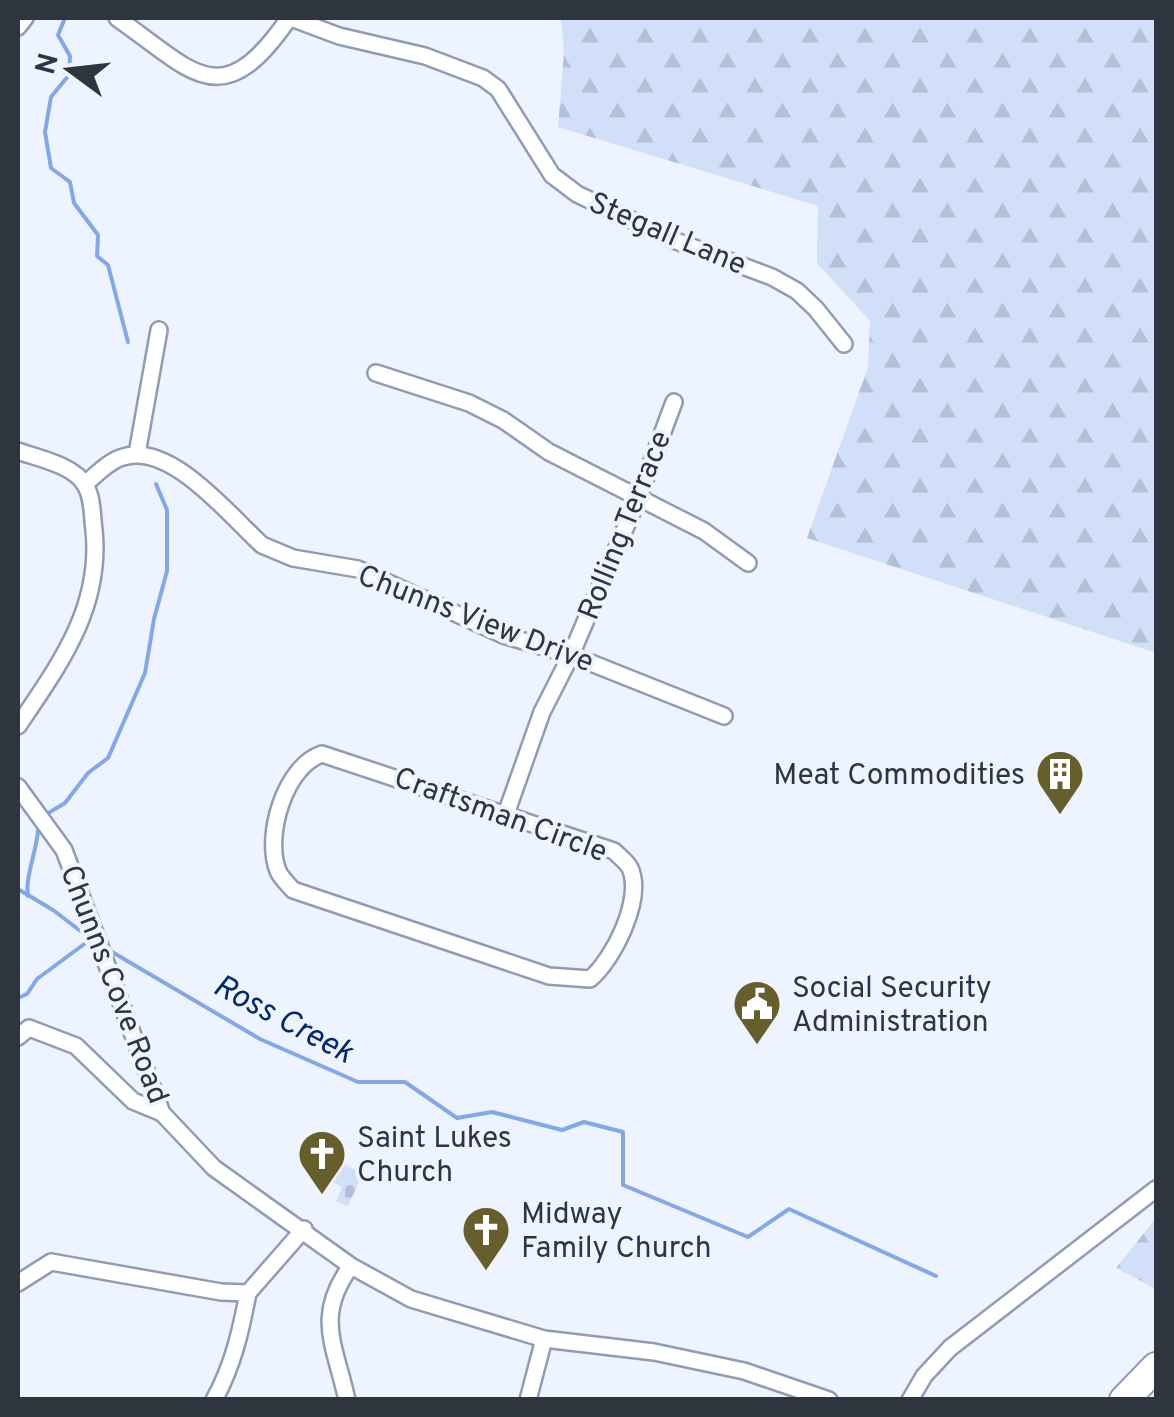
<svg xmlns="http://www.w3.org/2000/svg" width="1174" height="1417" font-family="Overpass,sans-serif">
  <defs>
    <pattern id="forest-firs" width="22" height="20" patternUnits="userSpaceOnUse" patternTransform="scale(2.5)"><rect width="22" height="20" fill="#d1dff8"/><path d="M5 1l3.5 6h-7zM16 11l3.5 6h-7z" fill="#b4c0d6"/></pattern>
    <pattern id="cemetery-stones" width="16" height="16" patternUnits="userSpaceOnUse" patternTransform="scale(2.5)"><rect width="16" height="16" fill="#d1dff8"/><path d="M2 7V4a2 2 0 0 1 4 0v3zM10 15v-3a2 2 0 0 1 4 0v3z" fill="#b4c0d6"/></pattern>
  </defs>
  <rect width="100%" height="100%" fill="#eef4ff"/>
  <!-- forest -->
  <g fill="url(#forest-firs)">
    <polygon points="561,18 1156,18 1156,653 807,538 868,367 870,321 817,263 818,206 558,127 564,52"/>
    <polygon points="1156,1218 1156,1289 1116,1268"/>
  </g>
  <!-- cemetery -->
  <polygon fill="url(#cemetery-stones)" points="337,1161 363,1173 348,1206 336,1201 342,1187 328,1180"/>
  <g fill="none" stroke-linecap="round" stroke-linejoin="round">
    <!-- stream -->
    <g stroke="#83a8e9" stroke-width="4">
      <polyline points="65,18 58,35 70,56 69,75 51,97 45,132 51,168 70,182 74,203 98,235 97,256 108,265 128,342"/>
      <polyline points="50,812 65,803 88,773 108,758 145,673 154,619 167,571 167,510 156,484"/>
      <polyline points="18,889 53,910 91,939"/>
      <path d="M28,896C25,877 36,853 38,831"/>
      <polyline points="107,949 260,1039 358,1082 405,1082 457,1118 492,1112 562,1130 584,1122 623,1132 623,1185 748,1237 789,1209 936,1276"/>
      <polyline points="18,998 27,994 37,979 91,939"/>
    </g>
    <!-- minor casing -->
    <g stroke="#8e9cb5" stroke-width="20">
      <g id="minor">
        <path d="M117,18C193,71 221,117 289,18"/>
        <polyline points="291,18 339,36 425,56 483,78 498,89 552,175 577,194 676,241 772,277 797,291 816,309 844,344"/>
        <polyline points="18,27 25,18"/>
        <polyline points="376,373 469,403 503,420 549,452 704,531 748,563"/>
        <path d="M18,451C37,458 74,465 85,485C93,497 92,516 94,530C102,608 59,665 18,726"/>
        <polyline points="137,454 159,330"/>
        <path d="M85,484C97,474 109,461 123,457C171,442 229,515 262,545L293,558L358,569L503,635L571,655L724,716"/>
        <path d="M322,754L614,851C619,856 627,862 630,868C644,899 613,960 590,979L549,976L293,890C288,884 281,878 278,871C264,836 285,766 322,754Z"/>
        <polyline points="18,787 64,850 162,1113 214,1168 351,1266 411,1299 544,1339 654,1352 744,1371 829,1400"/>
        <polyline points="506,814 542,712 571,655 639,496 674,402"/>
        <polyline points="18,1037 29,1028 76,1046 133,1101 162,1113"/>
        <path d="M18,1283L51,1262L221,1292L248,1293C241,1330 233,1366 214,1400"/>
        <polyline points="248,1293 304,1229"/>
        <path d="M347,1400C335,1345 314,1316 351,1266"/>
        <polyline points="528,1400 544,1339"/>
        <polyline points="910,1400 924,1376 950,1348 1156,1189"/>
      </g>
    </g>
    <!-- motorway casing -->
    <g stroke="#8e9cb5" stroke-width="32">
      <polyline id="motorway" points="1124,1400 1156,1367"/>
    </g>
    <!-- minor -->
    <use href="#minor" stroke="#fff" stroke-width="15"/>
    <!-- motorway -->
    <use href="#motorway" stroke="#fff" stroke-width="28"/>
  </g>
  <!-- icons -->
  <defs>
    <g id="building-pin" transform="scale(2.5)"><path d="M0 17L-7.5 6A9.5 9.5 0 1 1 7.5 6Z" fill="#665f2c" stroke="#eef4ff"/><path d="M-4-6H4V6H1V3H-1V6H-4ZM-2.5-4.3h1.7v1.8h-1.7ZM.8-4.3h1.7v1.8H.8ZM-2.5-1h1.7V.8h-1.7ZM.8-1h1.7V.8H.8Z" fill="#fff"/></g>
    <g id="civic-pin" transform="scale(2.5)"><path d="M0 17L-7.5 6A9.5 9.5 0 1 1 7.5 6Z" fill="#665f2c" stroke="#eef4ff"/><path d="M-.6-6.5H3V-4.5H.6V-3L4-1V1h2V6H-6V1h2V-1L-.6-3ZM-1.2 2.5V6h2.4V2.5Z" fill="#fff"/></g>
    <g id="church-pin" transform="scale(2.5)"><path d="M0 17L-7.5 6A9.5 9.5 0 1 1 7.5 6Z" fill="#665f2c" stroke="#eef4ff"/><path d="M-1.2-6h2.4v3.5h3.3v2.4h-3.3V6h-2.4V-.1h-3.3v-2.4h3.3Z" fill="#fff"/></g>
  </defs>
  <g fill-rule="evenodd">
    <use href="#building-pin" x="1060" y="774"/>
    <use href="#civic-pin" x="757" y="1004"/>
    <use href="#church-pin" x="322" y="1154"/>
    <use href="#church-pin" x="486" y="1230"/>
  </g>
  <g text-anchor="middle" stroke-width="8" stroke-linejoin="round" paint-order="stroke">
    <!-- street labels -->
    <g font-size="30" fill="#2f353f" stroke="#eef4ff">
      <text transform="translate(668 233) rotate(23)" y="10">Stegall Lane</text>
      <text transform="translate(624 525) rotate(-68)" y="10">Rolling Terrace</text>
      <text transform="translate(476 618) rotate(21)" y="10">Chunns View Drive</text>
      <text transform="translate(501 814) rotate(20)" y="10">Craftsman Circle</text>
      <text transform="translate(115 984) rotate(69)" y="10">Chunns Cove Road</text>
    </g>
    <!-- poi labels -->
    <g font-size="30" fill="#2f353f" stroke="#eef4ff" text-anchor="start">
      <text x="1025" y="784" text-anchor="end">Meat Commodities</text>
      <text x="792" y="997">Social Security<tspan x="792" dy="34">Administration</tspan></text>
      <text x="357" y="1147">Saint Lukes<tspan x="357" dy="34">Church</tspan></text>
      <text x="521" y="1223">Midway<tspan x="521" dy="34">Family Church</tspan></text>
    </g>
    <!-- water labels -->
    <g font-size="32" font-style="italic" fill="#012870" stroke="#eef4ff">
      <text transform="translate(284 1018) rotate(28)" y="11">Ross Creek</text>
    </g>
  </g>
  <!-- border -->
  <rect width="1174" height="1417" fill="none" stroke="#2f353f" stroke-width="40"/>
  <!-- north arrow -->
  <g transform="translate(70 70) rotate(285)" stroke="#eef4ff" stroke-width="8" paint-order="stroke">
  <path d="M0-8L18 38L0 25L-18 38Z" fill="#2f353f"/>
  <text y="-15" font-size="28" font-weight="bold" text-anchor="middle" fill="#2f353f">N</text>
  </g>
</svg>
